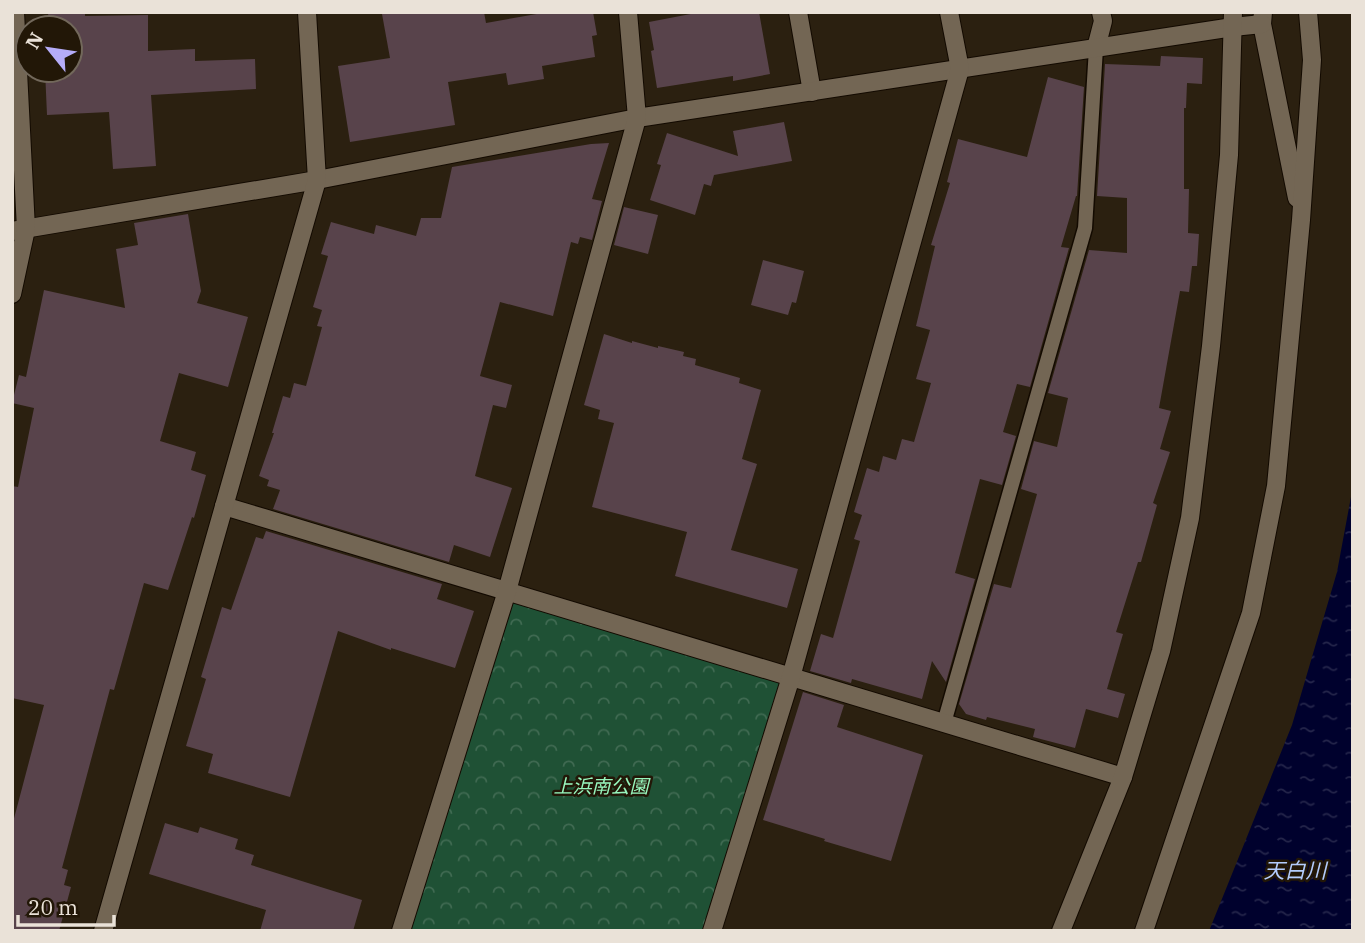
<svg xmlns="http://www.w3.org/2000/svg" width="1365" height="943" font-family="'IBM Plex Serif','Noto Sans JP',serif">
  <defs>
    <pattern id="forest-crowns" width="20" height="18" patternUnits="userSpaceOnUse" patternTransform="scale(1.75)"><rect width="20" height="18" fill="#1f5135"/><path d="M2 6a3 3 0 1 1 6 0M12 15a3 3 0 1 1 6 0" fill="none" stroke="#406a52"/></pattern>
    <pattern id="water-ripples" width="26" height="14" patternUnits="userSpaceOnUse" patternTransform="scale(1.75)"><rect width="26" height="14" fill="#00012d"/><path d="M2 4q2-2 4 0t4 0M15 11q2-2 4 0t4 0" fill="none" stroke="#25264b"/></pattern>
  </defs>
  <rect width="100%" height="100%" fill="#2b2010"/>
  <!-- forest -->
  <polygon fill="url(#forest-crowns)" points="513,593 783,678 704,931 409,931"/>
  <!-- water -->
  <polygon fill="url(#water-ripples)" points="1353,486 1353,931 1209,931 1292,725 1337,572"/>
  <!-- building -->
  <g fill="#58434b">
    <polygon points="48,12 85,12 85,16 148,15 148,51 195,49 195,61 255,59 256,89 151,95 156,166 113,169 109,112 47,115 45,70 70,70 70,28 49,28"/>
    <polygon points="406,12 484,12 486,23 548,12 593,12 597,35 592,36 595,57 542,66 544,79 508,85 506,73 448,82 455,125 350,142 338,66 390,58 382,14"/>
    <polygon points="701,12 759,12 770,74 733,81 733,76 657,88 651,51 654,50 649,22"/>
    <polygon points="1161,56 1203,58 1202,84 1187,83 1186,108 1184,108 1184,189 1189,189 1188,233 1199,234 1197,266 1192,266 1189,292 1180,291 1159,408 1171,411 1160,449 1170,452 1153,503 1157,505 1141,562 1138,562 1116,632 1123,634 1107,689 1125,694 1118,718 1086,709 1075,748 1033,737 1035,729 987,717 986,720 966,714 959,704 994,584 1011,588 1037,494 1021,489 1034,441 1057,447 1068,398 1048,393 1089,250 1127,253 1127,198 1097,196 1105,64 1160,66"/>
    <polygon points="1048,77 1084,87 1077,196 1076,196 1061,247 1069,248 1030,387 1017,384 1003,432 1016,436 1002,485 980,479 955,573 975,579 946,682 932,661 922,699 852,679 851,683 810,671 821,634 833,638 860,541 854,539 862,515 854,512 867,468 879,472 883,456 896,460 902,439 914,442 931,383 916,379 930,330 916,326 935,246 931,245 950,183 947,182 958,139 1027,157"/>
    <polygon points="784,122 792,161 714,175 711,186 704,184 695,215 650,200 661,165 657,164 667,133 738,156 733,131"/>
    <polygon points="609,143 592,199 602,201 592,240 580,237 578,244 571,242 553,316 500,302 480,376 512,385 506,408 493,405 475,476 512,488 490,557 454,545 449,562 273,509 280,490 267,486 269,480 259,476 274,433 272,433 283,396 290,398 294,383 306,386 322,327 317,326 322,310 313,307 328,256 321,254 331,222 374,234 376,225 416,236 421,218 441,218 452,167 591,144"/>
    <polygon points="624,207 658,215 648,254 614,245"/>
    <polygon points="188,214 201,291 197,303 248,317 228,387 179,373 160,441 196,452 191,470 206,475 194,518 192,517 168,590 144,583 114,690 110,689 62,868 68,870 64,885 71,887 59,931 12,931 12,826 44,705 12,698 12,486 18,487 34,408 12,403 19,375 26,377 44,290 125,308 116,249 138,245 134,223"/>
    <polygon points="763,260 804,271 796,303 792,302 788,315 751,305"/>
    <polygon points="604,334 632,343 632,341 658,348 658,346 684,352 683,356 696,359 695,365 740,378 739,383 761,390 742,459 757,464 731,550 798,569 787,608 675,576 687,532 592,507 614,423 598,419 600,410 584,405"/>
    <polygon points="266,531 442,584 437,599 474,611 455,668 391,648 391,650 338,631 290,797 208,773 213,754 186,746 206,679 201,677 222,607 231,610 256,537 263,539"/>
    <polygon points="803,692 844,705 837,727 923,755 891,861 824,841 825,839 763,820"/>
    <polygon points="165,823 198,833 200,827 238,839 235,849 254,855 251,865 362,900 353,931 260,931 266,910 149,874"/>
  </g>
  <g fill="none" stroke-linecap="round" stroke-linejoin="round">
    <!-- lane casing -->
    <g stroke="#130a00" stroke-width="17">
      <polyline id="lane" points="944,723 1085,228 1096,48"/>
    </g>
    <!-- street casing -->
    <g stroke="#130a00" stroke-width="20">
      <g id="street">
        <polyline points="798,12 812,92"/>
        <polyline points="1263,12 1262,24 1297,198"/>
        <polyline points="1096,48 1103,21 1101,12"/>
        <polyline points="12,231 317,180 637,118 1233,27 1262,24"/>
        <polyline points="12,294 26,229 15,12"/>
        <polyline points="224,506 1123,777"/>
        <polyline points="103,931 317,180 307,12"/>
        <polyline points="401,931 507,591 637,118 628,12"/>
        <polyline points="712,931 791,677 960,69 949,12"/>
        <polyline points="1061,931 1123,777 1161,651 1190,518 1211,346 1229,155 1233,12"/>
        <polyline points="1144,931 1251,613 1276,486 1301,220 1312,60 1308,12"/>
      </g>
    </g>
    <!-- lane -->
    <use href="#lane" stroke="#736654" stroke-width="14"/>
    <!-- street -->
    <use href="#street" stroke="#736654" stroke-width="18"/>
  </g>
  <g text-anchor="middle" stroke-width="5" stroke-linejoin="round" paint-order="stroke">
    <!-- park labels -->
    <g font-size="19" font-style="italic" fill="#97f6bd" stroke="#221707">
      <text x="601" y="793">上浜南公園</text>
    </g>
    <!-- water labels -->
    <g font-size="21" font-style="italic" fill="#b3ccfc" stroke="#221707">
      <text x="1295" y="878">天白川</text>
    </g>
  </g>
  <!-- border -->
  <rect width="1365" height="943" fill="none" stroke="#eae2d8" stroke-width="28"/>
  <!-- north arrow -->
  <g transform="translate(49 49) rotate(300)"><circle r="33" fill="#221707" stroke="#72685b" stroke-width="2"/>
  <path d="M0-5L12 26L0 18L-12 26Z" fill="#b5acf8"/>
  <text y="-10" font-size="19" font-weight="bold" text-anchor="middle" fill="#eae2d8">N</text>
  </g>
  <!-- scale -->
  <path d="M18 915v10h96v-10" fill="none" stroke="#eae2d8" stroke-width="3.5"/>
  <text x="28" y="915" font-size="21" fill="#eae2d8" stroke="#221707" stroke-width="5" paint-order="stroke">20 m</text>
</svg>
